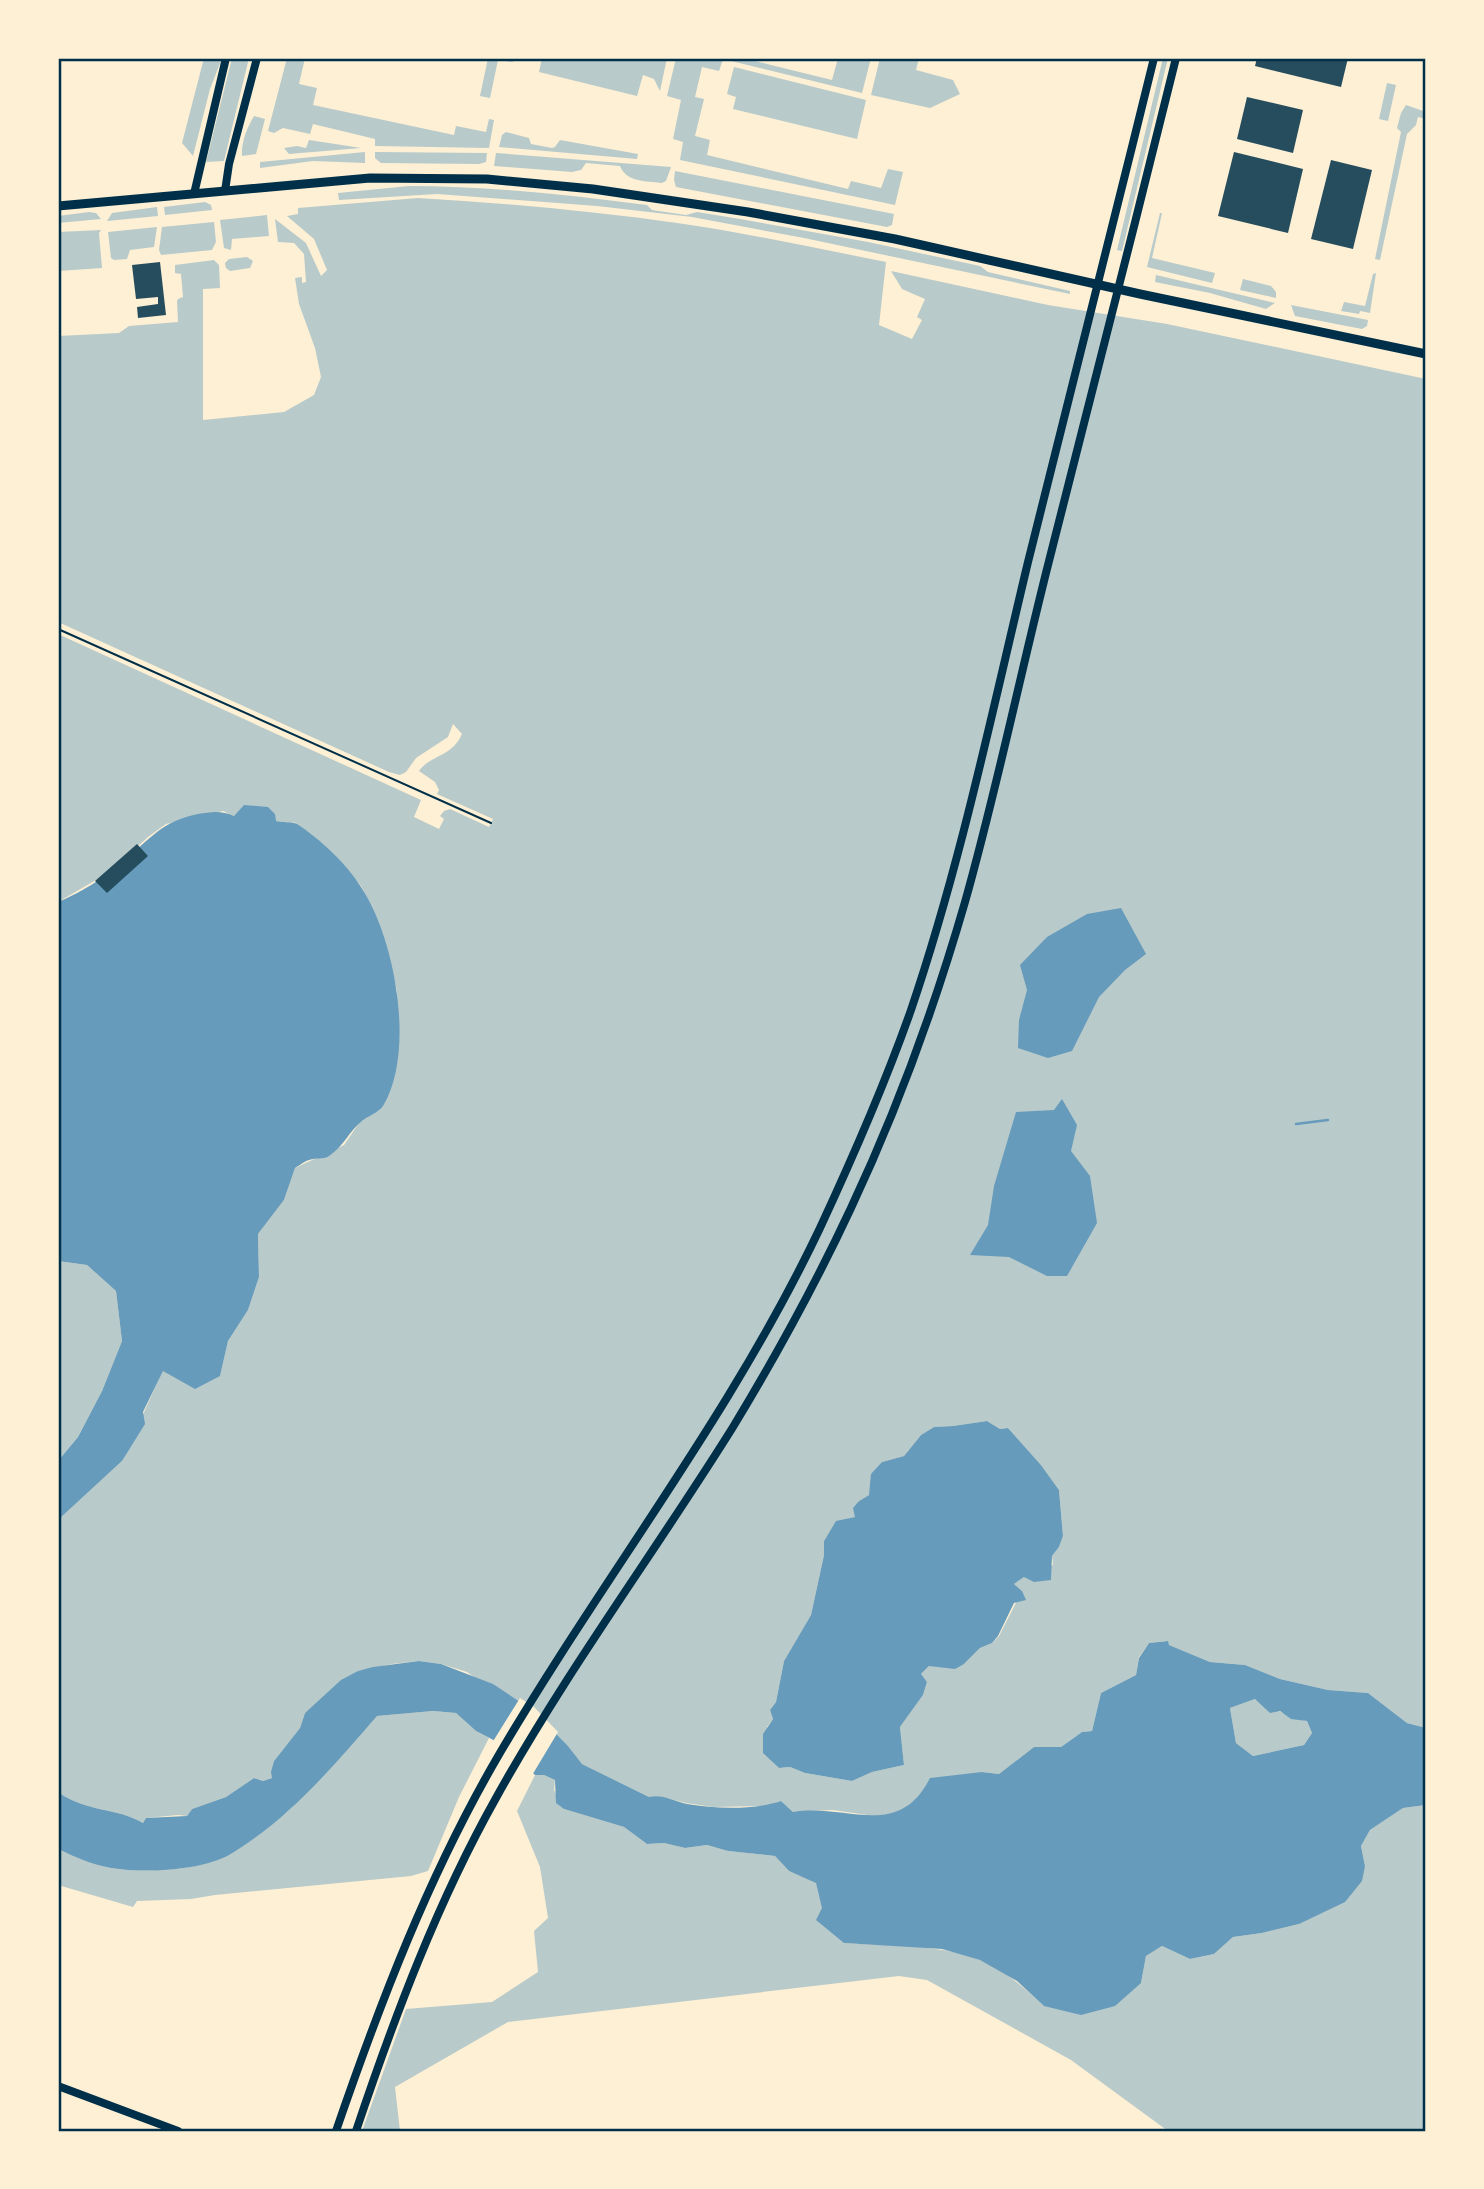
<svg xmlns="http://www.w3.org/2000/svg" width="1484" height="2189" font-family="Arial,sans-serif">
  <rect width="100%" height="100%" fill="#fdf0d5"/>
  <!-- green -->
  <g fill="#b9caca" fill-rule="evenodd">
    <polygon points="204,58 222,58 210,89 193,156 182,143"/>
    <polygon points="232,58 249,58 224,161 206,162"/>
    <polygon points="287,58 305,58 299,84 317,88 313,105 454,135 456,126 486,132 489,119 494,120 489,148 375,146 375,139 313,124 310,134 283,128 274,133 268,131"/>
    <polygon points="488,58 520,58 512,62 498,60 490,98 480,96"/>
    <polygon points="542,58 667,58 660,91 654,79 643,75 637,96 539,72"/>
    <polygon points="676,58 743,58 832,80 838,58 871,58 862,93 723,59 719,71 702,67 695,97 704,99 695,136 710,140 707,155 848,189 851,181 881,188 888,169 903,172 895,205 680,160 683,142 673,139 681,100 667,96"/>
    <polygon points="880,58 919,58 916,70 953,80 960,94 930,108 871,95"/>
    <polygon points="1163,58 1168,58 1122,251 1117,250"/>
    <polygon points="734,67 866,100 857,139 733,109 736,97 727,94"/>
    <polygon points="1387,83 1396,85 1388,121 1379,119"/>
    <polygon points="1406,105 1426,112 1426,119 1418,117 1416,125 1407,134 1380,260 1375,259 1401,132 1397,128 1401,113"/>
    <path d="M254,116L265,119L256,154L242,156C241,142 247,128 254,116Z"/>
    <polygon points="506,132 529,138 531,144 552,148 555,147 560,140 638,154 637,159 499,147 502,135"/>
    <polygon points="309,140 361,148 289,154 284,148 297,146 306,148"/>
    <polygon points="365,152 365,163 313,161 260,168 260,162"/>
    <polygon points="375,152 487,153 486,162 479,164 381,163 375,158"/>
    <path d="M496,153L671,167L666,181L662,183C646,181 626,182 620,166L586,163L581,170L572,172L494,166Z"/>
    <polygon points="675,171 894,214 892,225 887,227 676,187 674,180"/>
    <path d="M409,186C489,186 568,195 647,205L652,210L686,215L697,212L740,219L868,242L980,266L988,272L1070,291V294L804,238L692,217L597,206L437,194L339,200L338,193Z"/>
    <path d="M418,198C504,203 591,211 677,223C747,233 816,248 886,262L879,325L912,339L922,320L917,317L925,299L902,289L891,271L1048,305L1167,324L1426,379V1728L1407,1723L1368,1693L1328,1690L1280,1679L1245,1665L1210,1662L1169,1645L1167,1641L1149,1643L1139,1657L1136,1675L1101,1693L1092,1731L1082,1732L1061,1747H1034L999,1774L982,1772L921,1795L899,1813L875,1816L832,1810L793,1812L781,1801L767,1806L713,1807L686,1803L667,1798L649,1797L582,1764L553,1733L467,1672L441,1664L419,1661L392,1664L358,1671L305,1713L300,1728L274,1761L272,1778L263,1781L254,1778L226,1797L192,1809L187,1816L178,1815L146,1818L143,1823C116,1807 88,1813 58,1792V1520L122,1461L163,1370L220,1375L228,1341L248,1310L259,1277L258,1234L284,1200L295,1168L344,1145L359,1123L381,1108L397,991L383,937L369,901L361,886L333,853L294,822H280L239,812L234,816L223,811L166,824L148,837L110,872L58,902V634L421,800L414,817L439,829L444,819L440,816L444,811L450,809L489,827L493,819L437,794L439,790L435,782L419,771C430,755 452,757 462,734L453,724L448,737L416,758L406,772L400,775L389,772L58,622V336L119,333L129,326L178,322L177,301L178,299L183,297L181,274L175,273V265L214,260L219,265L220,288L203,289V420L284,412L314,395L321,377L315,348L299,304L295,278L302,277V283L306,282L304,254L294,243L278,242L275,219L306,243L321,276L327,270L314,239L287,216L298,214V208ZM987,1421L1000,1429L1008,1428L1041,1465L1059,1490L1063,1536L1059,1547L1052,1556L1053,1565L1024,1577L1014,1584L1022,1591L999,1636L992,1643L980,1648L964,1664L929,1666L920,1675L927,1682L923,1695L900,1727L904,1765L872,1772L852,1781L805,1773L790,1767L779,1768L772,1761L767,1727L773,1719L770,1710L776,1702L784,1661L811,1615L824,1555V1541L836,1522L855,1517L859,1501L869,1495L882,1462L904,1456L921,1435L934,1427L953,1426Z"/>
    <polygon points="205,202 211,205 212,210 165,215 164,207"/>
    <polygon points="157,207 158,216 107,221 112,213"/>
    <polygon points="89,212 96,213 101,219 58,223 58,216"/>
    <polygon points="1160,213 1162,213 1152,258 1215,273 1212,283 1147,267"/>
    <polygon points="267,215 269,236 232,239 231,250 224,248 220,220"/>
    <polygon points="214,222 216,242 212,250 161,255 159,250 162,227"/>
    <polygon points="157,227 154,247 130,250 127,259 114,260 111,258 108,232"/>
    <polygon points="101,230 99,233 102,268 58,271 58,232"/>
    <polygon points="247,257 253,261 250,268 230,271 226,268 225,263 229,259"/>
    <polygon points="1376,273 1370,313 1360,311 1359,314 1341,311 1344,302 1365,306 1373,274"/>
    <polygon points="1156,275 1275,303 1266,309 1210,293 1155,282"/>
    <polygon points="1243,279 1271,286 1276,292 1276,298 1240,290"/>
    <polygon points="1291,305 1368,320 1367,326 1362,329 1295,316"/>
    <polygon points="58,1261 87,1265 116,1291 122,1341 102,1391 78,1437 58,1461"/>
    <path d="M1255,1699C1273,1707 1288,1718 1307,1721L1312,1733L1304,1745L1253,1756L1236,1743L1230,1708Z"/>
    <path d="M433,1711L456,1713L476,1731L489,1738L459,1797L428,1871L411,1876L215,1895L191,1899L137,1901L133,1907L58,1885V1849C77,1858 97,1867 119,1869C149,1873 202,1870 229,1854C288,1820 333,1767 377,1716Z"/>
    <path d="M535,1775H544L555,1780L554,1790L564,1809L624,1827L647,1844L664,1843L685,1848L707,1845L728,1851L775,1856L789,1871L816,1882L823,1908L844,1943C889,1946 936,1944 978,1959C1003,1968 1024,1988 1044,2006L1141,1983L1146,1956L1162,1946L1190,1959L1214,1954L1233,1937L1262,1933L1299,1924L1365,1866L1361,1846L1370,1830L1403,1808L1426,1805V1787V2131H1168L1071,2060L927,1980L899,1976L508,2022L395,2087L400,2131H362L406,2009L492,2002L538,1972L534,1931L548,1918L540,1867L517,1811Z"/>
  </g>
  <!-- water -->
  <g fill="#669bbc" fill-rule="evenodd">
    <path d="M244,805L268,807L275,814L276,821C283,823 291,821 297,824C321,840 346,863 361,887C395,938 416,1051 383,1106C378,1113 368,1116 362,1121C349,1131 345,1145 329,1156C323,1160 316,1157 309,1160C305,1161 300,1165 295,1168L284,1200L258,1234L259,1277L248,1310L228,1341L220,1376L195,1389L163,1371L143,1412L145,1424L122,1461L58,1520V1461L78,1437L102,1391L122,1341L116,1291L87,1265L58,1261V902C75,895 94,884 109,873C142,850 155,822 198,814C211,812 221,810 234,816Z"/>
    <polygon points="1121,908 1146,954 1125,970 1099,997 1072,1051 1048,1058 1018,1048 1019,1020 1027,990 1020,965 1047,937 1087,914"/>
    <polygon points="1062,1099 1077,1125 1071,1151 1090,1176 1097,1223 1067,1276 1047,1276 1009,1257 970,1255 988,1225 994,1186 1016,1112 1054,1110"/>
    <polygon points="987,1421 1000,1429 1008,1428 1041,1465 1059,1490 1063,1536 1059,1547 1052,1556 1051,1580 1034,1582 1024,1577 1014,1584 1022,1591 1026,1600 1014,1603 998,1636 992,1643 980,1648 964,1664 955,1669 929,1666 921,1674 927,1682 923,1695 900,1727 904,1765 872,1772 852,1781 805,1773 790,1767 779,1768 763,1753 763,1734 773,1719 770,1710 776,1702 784,1661 811,1615 824,1555 824,1541 836,1521 855,1517 853,1508 859,1501 869,1495 871,1474 882,1462 904,1456 921,1435 934,1427 953,1426"/>
    <path d="M1168,1641L1169,1645L1210,1662L1245,1665L1280,1679L1328,1690L1368,1693L1407,1723L1426,1728V1805L1403,1808L1370,1830L1361,1846L1365,1866L1362,1881L1345,1902L1299,1924L1262,1933L1233,1937L1214,1954L1190,1959L1162,1946L1146,1956L1141,1983L1115,2006L1081,2015L1044,2006L1017,1981L980,1960L942,1949L844,1943L816,1920L822,1908L816,1883L789,1871L775,1856L728,1851L707,1845L685,1848L664,1843L647,1844L624,1827L564,1809L556,1803L555,1780L544,1775H535L501,1744L476,1731L456,1713L433,1711L377,1716C333,1767 288,1820 229,1855C202,1870 149,1873 119,1869C97,1867 77,1858 58,1849V1792C88,1813 116,1807 143,1823L146,1818L187,1816L192,1809L226,1797L254,1778L263,1781L272,1778L271,1772L274,1761L300,1728L305,1713L341,1680L358,1671L373,1667L419,1661L441,1664L493,1684L532,1710L567,1745L582,1764L649,1797C662,1794 674,1801 687,1804C716,1809 754,1810 781,1801L793,1812C847,1803 898,1841 930,1778L982,1772L999,1774L1034,1747H1061L1082,1732L1092,1731L1101,1693L1136,1675L1139,1658L1149,1643ZM1255,1699L1270,1713L1280,1711L1291,1719L1307,1721L1312,1733L1304,1745L1253,1756L1236,1743L1230,1708Z"/>
  </g>
  <!-- pier -->
  <polygon fill="#fdf0d5" points="520,1698 534,1707 558,1732 531,1777 499,1746 492,1743"/>
  <g fill="none" stroke-linecap="round" stroke-linejoin="round">
    <!-- stream -->
    <polyline stroke="#669bbc" stroke-width="2.5" points="1296,1124 1328,1120"/>
  </g>
  <!-- building -->
  <g fill="#264d5e">
    <polygon points="1257,58 1348,58 1341,87 1255,66"/>
    <polygon points="1247,97 1303,110 1293,153 1237,139"/>
    <polygon points="1234,152 1303,169 1288,233 1218,216"/>
    <polygon points="1331,160 1372,170 1353,249 1311,239"/>
    <polygon points="160,262 166,315 138,318 137,307 158,304 158,297 136,299 132,265"/>
    <polygon points="137,844 148,856 107,893 95,881"/>
  </g>
  <g fill="none" stroke-linecap="round" stroke-linejoin="round">
    <!-- path -->
    <polyline stroke="#003049" stroke-width="2" points="58,629 491,823"/>
    <!-- secondary -->
    <g stroke="#003049" stroke-width="8">
      <polyline points="225,191 229,164 257,58"/>
      <polyline points="194,194 226,58"/>
      <polyline points="58,2086 178,2131"/>
      <path d="M336,2131C380,2003 429,1875 497,1758C601,1580 731,1416 820,1228C853,1157 885,1084 911,1010C961,863 992,712 1028,562C1069,393 1113,226 1154,58"/>
      <path d="M356,2131C394,2018 437,1903 496,1798C567,1670 655,1552 733,1427C776,1356 816,1283 851,1208C897,1110 935,1006 965,902C997,789 1020,675 1049,561C1091,393 1135,226 1176,58"/>
    </g>
    <!-- primary -->
    <polyline stroke="#003049" stroke-width="9" points="58,206 370,178 487,179 593,189 748,212 895,239 1140,294 1426,354"/>
  </g>
  <!-- border -->
  <rect width="1484" height="2189" fill="none" stroke="#fdf0d5" stroke-width="119"/>
  <rect x="60" y="60" width="1364" height="2070" fill="none" stroke="#003049" stroke-width="2.5"/>
</svg>
